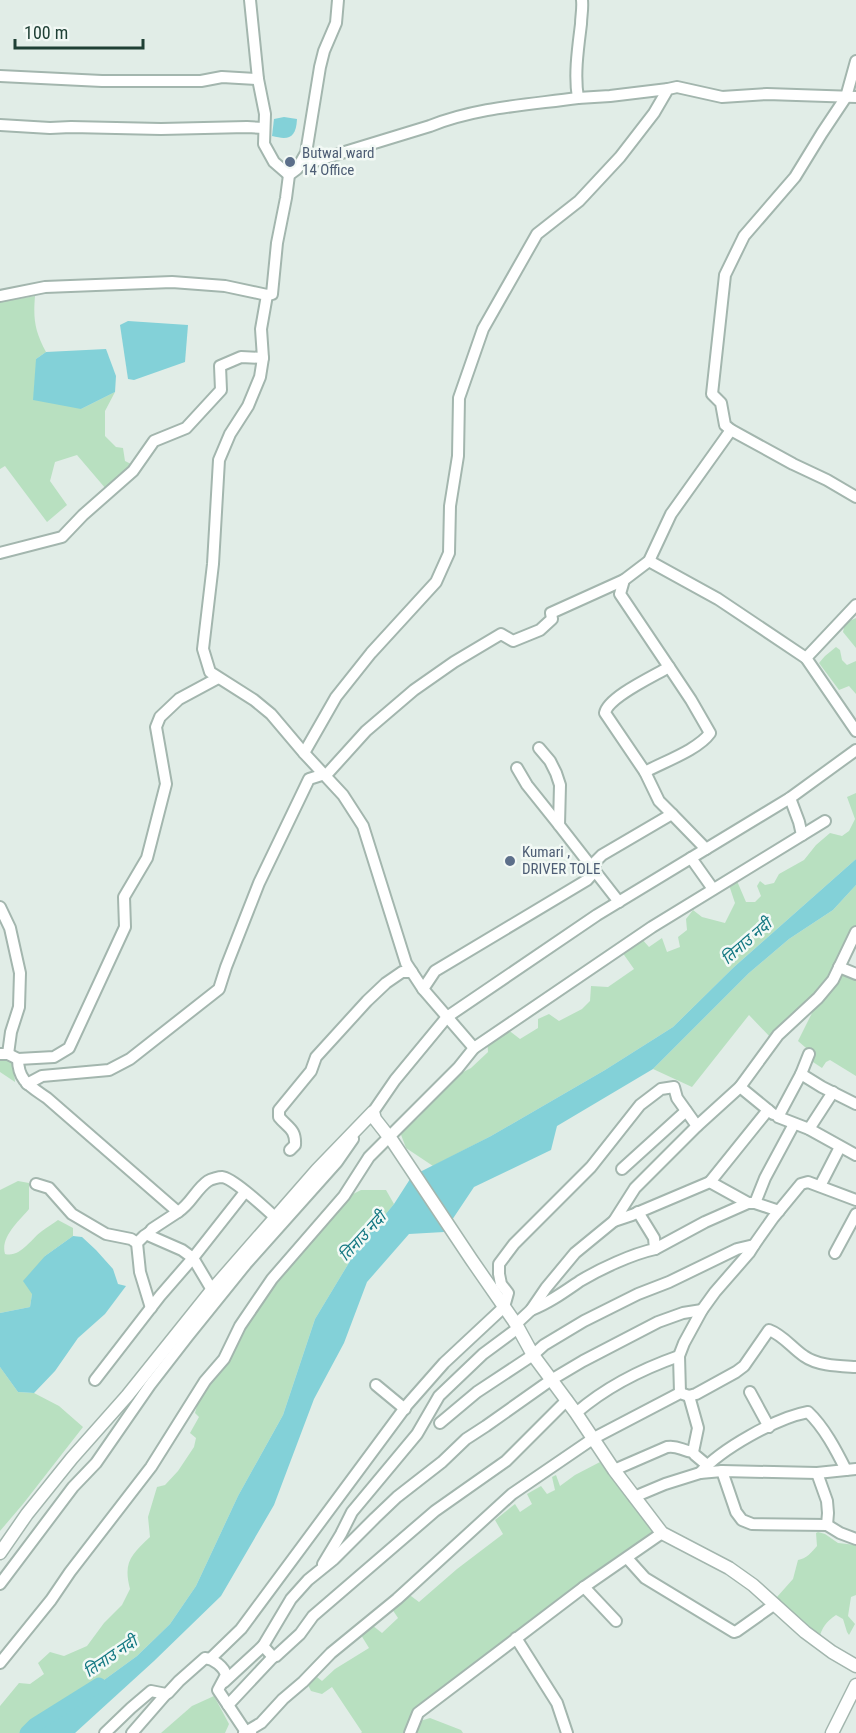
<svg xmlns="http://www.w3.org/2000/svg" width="856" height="1733" font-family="'Roboto Condensed','Noto Sans Devanagari',sans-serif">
  <rect width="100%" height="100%" fill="#e1ede7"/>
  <!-- green -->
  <g fill="#b8e0c0">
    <path d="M35,296C33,320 35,331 46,352L36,359L81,409L115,392L105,411V436L116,447L123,448L125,461L133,465L106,489L77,455L55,462L50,481L67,505L47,522L5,466L0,469V302Z"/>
    <polygon points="856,618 856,648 843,632 845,623"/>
    <polygon points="836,647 840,650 842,660 847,665 856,661 856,694 849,686 839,690 819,663 825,656"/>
    <polygon points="856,793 856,859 734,967 673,1027 605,1070 491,1136 433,1166 406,1148 400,1132 418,1118 455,1076 471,1068 488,1052 487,1037 503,1026 520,1039 538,1028 538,1019 549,1014 559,1021 582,1009 590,1001 591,986 608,987 634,969 622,952 641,938 649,947 662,938 667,952 680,947 678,937 687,930 686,919 693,910 702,917 725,923 735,903 729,885 737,881 746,902 755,902 761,896 757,886 760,881 765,885 774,883 779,874 804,860 816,845 830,833 842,836 849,831 855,819 847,797"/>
    <polygon points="856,885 856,929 830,976 808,1004 771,1038 749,1015 692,1087 653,1069 749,973 789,939 833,910"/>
    <polygon points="842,971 856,977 856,1076 830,1060 826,1062 822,1068 810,1060 813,1054 798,1041 817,1003"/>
    <polygon points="0,1056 13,1060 15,1082 0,1072"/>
    <path d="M18,1181L29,1183V1209C20,1220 0,1237 5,1254C20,1258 31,1239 42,1231C47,1227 53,1224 58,1220L73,1228V1236L45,1256L32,1294L30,1307L0,1313V1190Z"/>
    <path d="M361,1190H386L394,1204L359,1246L315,1319L283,1415L238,1496L196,1586L170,1624L137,1656L31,1733H0V1706L19,1683L30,1684L44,1674L38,1663L50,1652L64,1656L87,1646L104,1623L122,1605L130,1589C123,1562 131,1555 150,1537L148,1517L157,1487L165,1485L178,1471L194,1447L196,1438L190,1433L199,1417L195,1413L201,1390L236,1345L243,1333L240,1329L273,1281L324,1228L349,1196Z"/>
    <polygon points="0,1367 18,1392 34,1393 59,1406 83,1427 23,1504 0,1531"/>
    <polygon points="600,1462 653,1531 415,1710 405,1733 361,1733 362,1732 332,1687 322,1694 311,1691 307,1683 317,1677 322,1681 335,1669 369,1648 361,1635 372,1625 382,1633 398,1618 392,1609 407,1593 419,1602 457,1569 503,1534 495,1520 515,1504 520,1512 532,1504 527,1494 541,1486 547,1494 555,1490 552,1477 556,1475 560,1486 575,1475"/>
    <path d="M818,1532L825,1534L838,1543L856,1545V1595L851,1597L848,1616L855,1624L849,1635L847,1632L843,1619L836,1615C826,1622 822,1627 819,1639L783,1609L777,1597L793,1579L798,1560C806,1559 812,1552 817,1546L816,1533Z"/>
    <polygon points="214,1696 229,1724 225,1733 161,1733 192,1706"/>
    <polygon points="430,1718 461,1730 463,1733 412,1733 420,1721"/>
  </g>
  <!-- water -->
  <g fill="#83d1d8">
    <path d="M284,117L297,119C296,139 288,140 272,136L274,119Z"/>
    <polygon points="128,321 188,325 185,362 134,380 128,379 120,325"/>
    <polygon points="106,349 116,376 115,392 81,409 33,400 36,359 46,352"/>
    <polygon points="856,859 856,885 833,910 789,939 749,973 653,1069 557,1126 551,1150 474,1187 444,1232 409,1234 367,1282 344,1343 314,1399 274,1505 221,1596 154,1661 75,1733 31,1733 137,1656 170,1624 196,1586 238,1496 283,1415 315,1319 359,1246 394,1204 412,1176 491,1136 605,1070 673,1027 734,967"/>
    <polygon points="73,1236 82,1237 96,1250 113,1269 118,1284 126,1286 105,1314 78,1338 55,1371 34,1393 18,1392 0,1367 0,1313 30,1307 32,1294 23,1281 45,1256"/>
  </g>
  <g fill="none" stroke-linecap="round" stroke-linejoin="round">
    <!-- river -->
    <polyline stroke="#83d1d8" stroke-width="15" points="27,1733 35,1725 99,1685"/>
    <!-- minor casing -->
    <g stroke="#a3b6ae" stroke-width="14">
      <g id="minor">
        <polyline points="250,0 258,79 265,114 264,144 274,162 289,175"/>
        <path d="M582,0C583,9 581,16 581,24C578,48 574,75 578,98L610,96L668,89"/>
        <polyline points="856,61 846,97 822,133 795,177 744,236 725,275 712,394 721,403 725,425 731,430 793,464 827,480 856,497"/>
        <polyline points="0,76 102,81 201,81 222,77 258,79"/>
        <polyline points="0,125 50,128 71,127 161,129 247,127 264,128"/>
        <path d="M299,166L430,126C478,107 527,105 578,98"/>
        <polyline points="267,295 272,294 277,243 286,198 289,175 297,169 306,153 320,67 324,51 336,23 338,0"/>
        <polyline points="0,296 45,287 172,282 225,286 267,295 261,329 263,358 241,357 220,366 221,390 186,428 154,441 133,471 83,515 62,537 0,553"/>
        <polyline points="263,358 260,377 248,406 230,434 219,460 213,564 203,649 210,672 254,700 271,714 304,753 343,795 363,826 406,963 423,989 474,1048"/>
        <polyline points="649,561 718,599 806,658 856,731"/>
        <polyline points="806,658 856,605"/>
        <polyline points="539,748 550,761 556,773 560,785 559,825 619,902"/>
        <polyline points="304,753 336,697 371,653 436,582 449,553 450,506 458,456 459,398 483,329 537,234 579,201 620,157 654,113 668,89 677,87 722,97 767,94 856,97"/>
        <polyline points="517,768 527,785 559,825"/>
        <path d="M645,772C663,762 698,750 710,733L691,700L669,667"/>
        <polyline points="790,798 799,822 802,835"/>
        <polyline points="672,814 706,849"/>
        <polyline points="691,858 713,889"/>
        <polyline points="0,907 10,928 20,973 19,1007 11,1032 8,1054"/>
        <polyline points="839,967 856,974"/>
        <path d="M423,989L435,971L587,880L595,871V862L602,855L672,814L659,801L645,772L605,713C608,697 654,676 669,667L620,594L624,580L649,561L671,514L731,430"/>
        <polyline points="0,1054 8,1054 18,1059 54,1057 69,1048 125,927 124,897 147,858 166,784 156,727 160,717 179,699 218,678"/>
        <polyline points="809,1054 801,1074 822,1087 856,1104"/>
        <path d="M18,1059C18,1081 30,1086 47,1098L178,1212L152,1229L150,1232V1236L182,1250L193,1258L212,1290"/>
        <polyline points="801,1074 778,1117 809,1129 856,1155"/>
        <polyline points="27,1084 42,1076 109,1070 130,1059 219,989 226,967 259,883 309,779 328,773 366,731 414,690 454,662 501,634 513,641 540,630 552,619 551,613 624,580"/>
        <polyline points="740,1087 773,1114"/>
        <polyline points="373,1112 395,1080 447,1017 597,915 790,798 856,750"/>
        <polyline points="809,1129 833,1092"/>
        <path d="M290,1150L295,1145C296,1129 288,1128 279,1117V1110L311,1071L316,1057L367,1001L386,983L402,972H412"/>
        <polyline points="622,1169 686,1111"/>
        <polyline points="710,1182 768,1110"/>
        <polyline points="36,1184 49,1188 72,1214 106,1234 131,1239 137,1243"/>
        <polyline points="820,1186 840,1147"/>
        <polyline points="755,1203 779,1211"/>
        <path d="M178,1212C191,1204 196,1189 208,1181C211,1179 219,1177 222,1177C233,1178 266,1209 276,1218"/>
        <polyline points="614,1221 632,1215 710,1182 748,1203"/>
        <polyline points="150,1232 144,1236 137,1243 140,1272 151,1308"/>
        <polyline points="655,1249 705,1222 748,1203 755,1203 765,1178 794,1124"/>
        <polyline points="835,1253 856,1214"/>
        <path d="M531,1310C549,1303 564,1292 580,1281C600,1269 632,1254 655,1249L654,1238L638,1212"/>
        <polyline points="516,1324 531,1310 546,1288 575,1253 614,1221 635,1188 697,1126 740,1087 778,1035 818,998 833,980 856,932"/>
        <polyline points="95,1380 160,1296 193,1258 245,1192"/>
        <polyline points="376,1385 405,1409"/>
        <polyline points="750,1392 769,1427"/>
        <polyline points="680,1393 679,1356 684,1343 702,1310 715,1292 749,1253 754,1245"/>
        <polyline points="689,1396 698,1428 693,1452 695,1455 707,1465"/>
        <polyline points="567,1400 506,1461 435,1511 313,1616 300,1634 276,1656 273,1657 263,1646 291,1599 308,1580 334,1559 375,1518 397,1497 442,1462 466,1439 486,1426 551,1380 583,1361 658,1322 683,1313 702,1310"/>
        <path d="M576,1413C606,1387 642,1369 679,1356"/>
        <polyline points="440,1423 477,1392 533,1355 544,1345 584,1321 638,1294 669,1282 737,1249 754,1245 773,1218 801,1184 808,1182 856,1200"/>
        <path d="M614,1470L667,1447C679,1445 681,1451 693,1452"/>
        <polyline points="722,1471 736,1512 742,1520 752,1524 827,1525 840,1533 856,1539"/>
        <path d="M700,1473C721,1449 776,1418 808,1412C824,1427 836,1450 846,1470"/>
        <polyline points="817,1473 827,1501 828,1513 827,1525"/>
        <polyline points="634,1497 665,1484 700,1473 722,1471 817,1473 856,1469"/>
        <polyline points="627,1558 645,1578 734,1632 737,1631 775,1604"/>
        <polyline points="323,1564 341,1534 352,1512 417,1434 439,1396 483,1354 518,1328"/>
        <polyline points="0,1584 73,1487 96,1463 150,1385 188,1336 246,1264 337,1162 353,1139 352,1137"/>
        <polyline points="584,1587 616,1621"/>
        <polyline points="516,1638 557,1703 567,1733"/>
        <polyline points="210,1659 241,1629 407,1405 444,1363 504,1307 508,1293 501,1284 499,1274 499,1264 514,1244 591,1167 640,1105 661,1089 674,1087 677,1098 697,1126"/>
        <polyline points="0,1663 51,1600 70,1572 151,1467 205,1381 224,1359 240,1326 272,1279 344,1196 369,1157 458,1068 474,1048 652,927 825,821"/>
        <polyline points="224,1682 263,1646"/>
        <polyline points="228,1705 273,1657"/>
        <path d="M105,1733L131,1708L151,1691L166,1694L168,1693L179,1681L205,1658C214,1659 224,1667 226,1675L218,1690L246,1732L251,1733"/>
        <polyline points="132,1733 166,1694"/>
        <path d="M244,1733L261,1723L283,1699L303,1682L331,1653L397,1599L512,1494L594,1438L680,1393L689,1396L696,1394L736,1372L744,1366L769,1330C783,1335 792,1348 804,1356C818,1366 840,1366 856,1367"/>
        <polyline points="410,1733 418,1713 584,1587 662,1533"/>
      </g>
    </g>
    <!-- tertiary casing -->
    <g stroke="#a3b6ae" stroke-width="15">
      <g id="tertiary">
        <polyline points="0,1553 27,1514 72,1458 127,1396 212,1290 317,1170 373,1112 375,1119 393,1142 471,1259 516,1324 533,1355 576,1413 614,1470 662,1533 729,1568 753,1585 805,1632 832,1652 856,1666"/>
        <polyline points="832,1733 856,1685"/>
      </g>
    </g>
    <!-- minor -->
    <use href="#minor" stroke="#fff" stroke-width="10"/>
    <!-- tertiary -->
    <use href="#tertiary" stroke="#fff" stroke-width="12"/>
  </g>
  <!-- markers -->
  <g fill="#5c6f8a" stroke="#f2f9f5" stroke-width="2">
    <circle cx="290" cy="162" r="6"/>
    <circle cx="510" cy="861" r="6"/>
  </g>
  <g text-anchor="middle" stroke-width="5" stroke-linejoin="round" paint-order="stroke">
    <!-- service labels -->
    <g font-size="15" fill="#4e5e75" stroke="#f2f9f5" text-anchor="start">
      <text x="302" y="158">Butwal ward<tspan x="302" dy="17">14 Office</tspan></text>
      <text x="522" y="857">Kumari ,<tspan x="522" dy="17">DRIVER TOLE</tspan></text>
    </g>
    <!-- water labels -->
    <g font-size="16" font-style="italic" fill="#137882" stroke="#f2f9f5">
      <text transform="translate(746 941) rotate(-41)" y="6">तिनाउ नदी</text>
      <text transform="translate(362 1236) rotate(-47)" y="6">तिनाउ नदी</text>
      <text transform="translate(110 1656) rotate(-34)" y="6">तिनाउ नदी</text>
    </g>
  </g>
  <!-- scale -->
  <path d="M15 39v9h128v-9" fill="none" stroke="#1f4035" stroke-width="3"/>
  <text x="24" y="39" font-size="18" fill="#1f4035" stroke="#f2f9f5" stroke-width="4.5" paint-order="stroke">100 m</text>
</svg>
